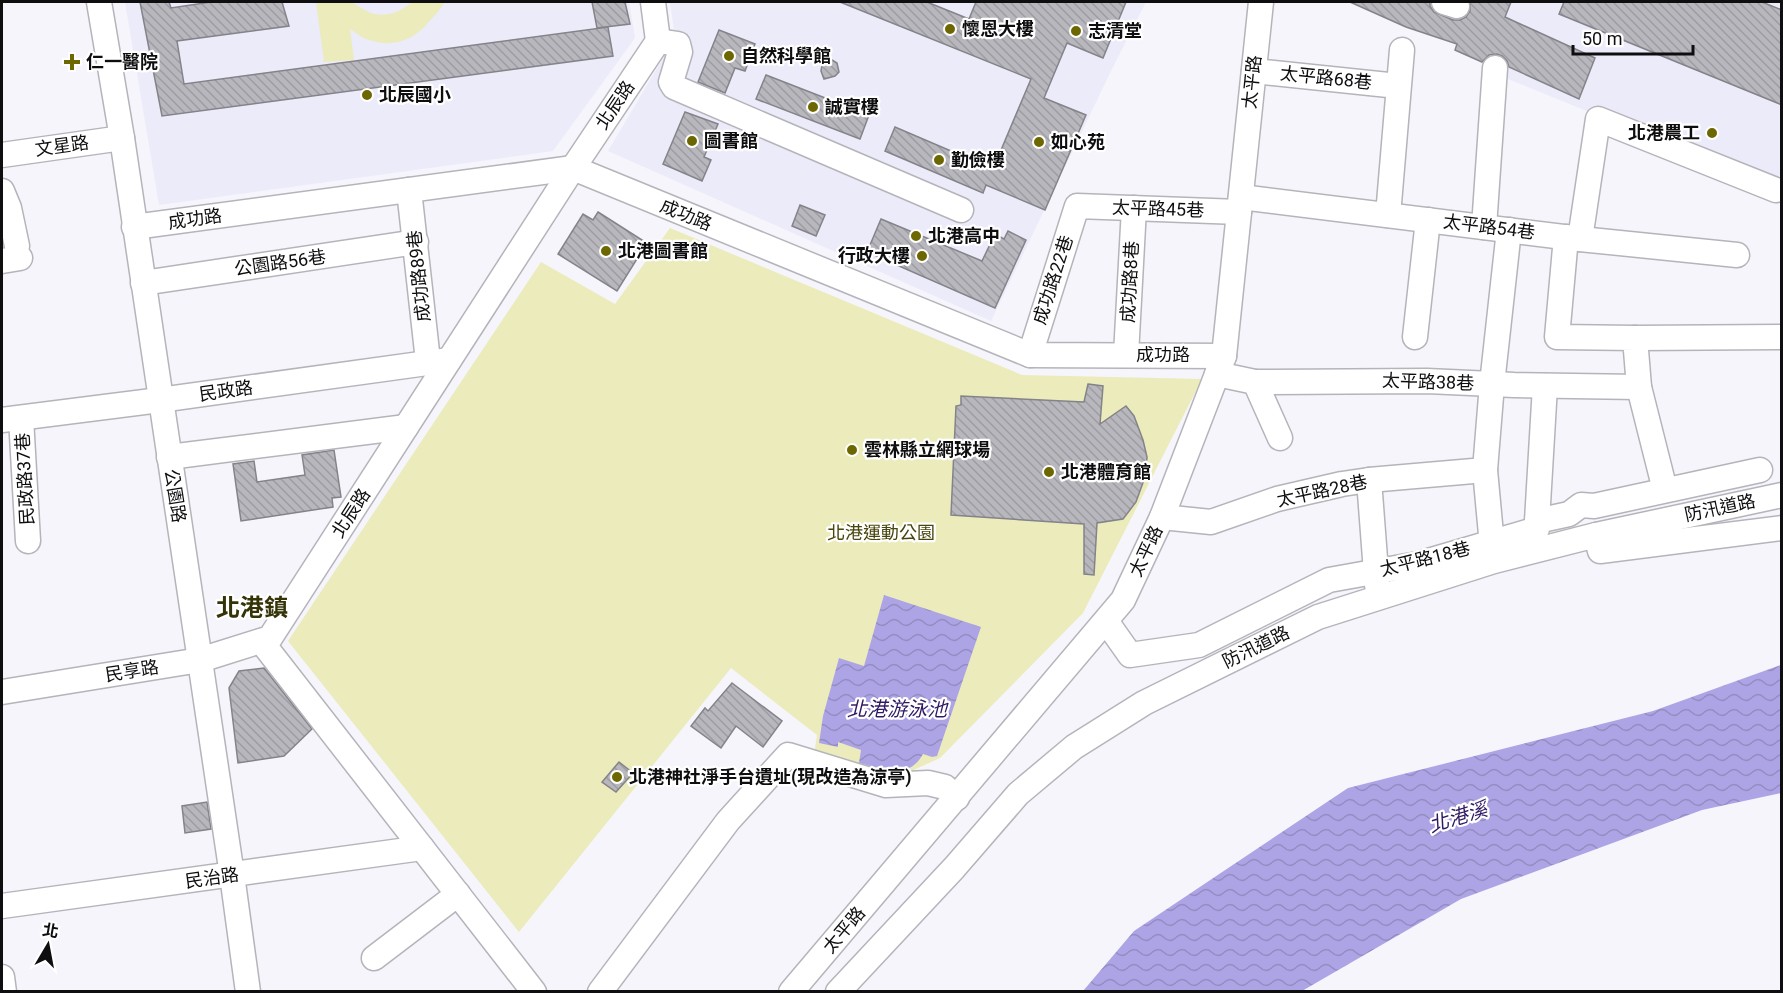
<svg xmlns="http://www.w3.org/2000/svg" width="1783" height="993" font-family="Roboto,'Noto Sans TC',sans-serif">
  <defs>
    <pattern id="water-waves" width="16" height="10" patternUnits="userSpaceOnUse" patternTransform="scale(1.5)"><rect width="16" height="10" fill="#ada4e5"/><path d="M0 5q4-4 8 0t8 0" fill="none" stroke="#948cc3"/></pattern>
    <pattern id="building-back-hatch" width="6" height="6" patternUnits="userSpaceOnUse" patternTransform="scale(1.5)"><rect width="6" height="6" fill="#b7b7bd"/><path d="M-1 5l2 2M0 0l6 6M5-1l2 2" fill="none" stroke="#9c9ca1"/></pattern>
  </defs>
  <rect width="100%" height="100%" fill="#f5f5fb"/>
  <!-- built -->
  <g fill="#ecebf9">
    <polygon points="125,2 629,2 635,38 553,151 159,205"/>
    <polygon points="670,2 1146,2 1111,71 991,321 608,151 675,38"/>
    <polygon points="1447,2 1781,2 1781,190 1503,77 1518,29"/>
  </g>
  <!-- park -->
  <g fill="#ecebbb">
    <path d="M316,2C327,1 339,0 349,2C354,2 360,8 365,10C382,20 399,13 412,2H444C441,10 433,17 427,24C411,42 390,48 366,39C361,37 355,32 350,29L354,60L324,62Z"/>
    <polygon points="670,228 1022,375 1202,379 1083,613 940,758 898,777 814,755 817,735 731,668 519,932 288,641 541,262 615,304"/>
  </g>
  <!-- water -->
  <g fill="url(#water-waves)">
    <path d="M884,595L981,627L937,756L932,757L923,754C908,781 883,769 859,763L861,750L838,742V747L819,743L823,716L839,658L864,666Z"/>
    <polygon points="1781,665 1781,793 1702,810 1461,899 1302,991 1083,991 1134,931 1348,788 1653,711"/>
  </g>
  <!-- building -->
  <g fill="url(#building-back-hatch)" stroke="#838389" stroke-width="1.5">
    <polygon points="140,2 169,2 171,8 211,2 282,2 289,26 177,41 184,84 608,27 613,56 162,116"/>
    <polygon points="592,2 625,2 630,24 597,28"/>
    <polygon points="840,2 927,2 969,19 976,2 1126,2 1103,58 1067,43 1044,98 1086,115 1045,210 986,185 983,193 885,151 895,127 993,169 1031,79"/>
    <polygon points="1350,2 1430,2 1430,6 1434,12 1453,20 1460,20 1466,17 1470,11 1470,2 1511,2 1505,17 1595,58 1579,99 1509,67 1507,61 1502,56 1497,54 1489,55 1482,62 1455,50 1457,44 1406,27"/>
    <polygon points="1564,2 1762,2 1782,10 1782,105 1559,14"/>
    <polygon points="719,30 755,44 745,71 735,68 725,93 698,82"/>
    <polygon points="832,60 837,63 839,72 835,76 824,79 821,71 822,65 826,61"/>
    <polygon points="766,75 869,115 860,139 756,99"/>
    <polygon points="685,112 718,124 704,157 711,160 702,181 663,164"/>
    <polygon points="800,205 825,215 816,236 792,226"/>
    <polygon points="598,212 653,247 646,258 640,254 617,291 558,254 583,214 593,220"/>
    <polygon points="881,219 982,261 995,234 1004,239 1008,231 1026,240 995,308 867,252"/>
    <polygon points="1088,384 1103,386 1100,424 1126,406 1134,416 1143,440 1147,457 1145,477 1136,502 1123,519 1097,523 1094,575 1084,574 1084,524 951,515 956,406 961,405 961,396 1084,402"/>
    <polygon points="334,450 341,497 332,498 333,507 241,521 233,464 254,461 257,482 305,475 302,455"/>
    <polygon points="264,668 312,729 284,756 238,763 229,688 239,671"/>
    <polygon points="732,683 782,721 763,747 736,726 721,748 691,726 705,708 708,711"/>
    <polygon points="619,762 633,773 616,792 602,782"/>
    <polygon points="207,802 211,829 185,833 182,806"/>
  </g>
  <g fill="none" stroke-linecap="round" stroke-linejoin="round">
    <!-- minor casing -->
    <g stroke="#b5b4ba" stroke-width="27">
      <g id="minor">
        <polyline points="99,2 122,138 232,875 248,992"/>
        <polyline points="1444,2 1457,6"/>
        <polyline points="658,41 678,44 680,52 671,82 674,87 961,210"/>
        <polyline points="1254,71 1398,86"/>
        <polyline points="2,155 122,138"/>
        <polyline points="409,190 428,361"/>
        <polyline points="2,191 9,208 17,246"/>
        <polyline points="1241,197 1580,239 1737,255"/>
        <polyline points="1388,215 1402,50"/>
        <polyline points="134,227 573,168 1030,355 1224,356"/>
        <polyline points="1484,227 1495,68"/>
        <polyline points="1566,237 1557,337 1635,338 1639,387 1665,490"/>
        <polyline points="1580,239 1598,119 1776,190"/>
        <polyline points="2,261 20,258"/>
        <polyline points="143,283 416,242"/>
        <polyline points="1415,337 1428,220"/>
        <polyline points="1635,338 1782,337"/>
        <polyline points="1030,355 1077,206 1239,212"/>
        <polyline points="1126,355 1134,208"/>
        <polyline points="1217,374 1255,382 1427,381 1514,385 1639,387"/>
        <polyline points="1255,382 1280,438"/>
        <polyline points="21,418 28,541"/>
        <polyline points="2,420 160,400 449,360"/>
        <polyline points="169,457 406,427"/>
        <polyline points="1369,480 1377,585"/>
        <polyline points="1162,517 1211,522 1277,499 1342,484 1369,480 1485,470"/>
        <polyline points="1537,521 1545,386"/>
        <polyline points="1596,535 1600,551 1782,528"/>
        <polyline points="1493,556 1485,470 1492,384 1509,230"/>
        <polyline points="1106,621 1130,655 1199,645 1329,580 1418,564 1537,529 1537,521 1569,514 1581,505 1594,506 1760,470"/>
        <polyline points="261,641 534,992"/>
        <polyline points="2,692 200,660 270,638 573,168 658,41 653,2"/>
        <polyline points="2,906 422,848"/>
        <polyline points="374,958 458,894"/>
        <polyline points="2,977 4,992"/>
        <polyline points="600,992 728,821 788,755 886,785 928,783 945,787 957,798"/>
        <polyline points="791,992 1123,600 1162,517 1224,356 1261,2"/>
        <polyline points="838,992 954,868 1018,794 1074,747 1144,703 1318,617 1494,561 1596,535 1782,495"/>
      </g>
    </g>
    <!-- minor -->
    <use href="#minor" stroke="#fff" stroke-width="24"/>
  </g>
  <!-- markers -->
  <g fill="#6c6700" stroke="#fff" stroke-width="2">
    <circle cx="950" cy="29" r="6"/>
    <circle cx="1076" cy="31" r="6"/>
    <circle cx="729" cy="56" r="6"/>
    <path d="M69 53h6v6h6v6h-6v6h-6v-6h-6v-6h6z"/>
    <circle cx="367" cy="95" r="6"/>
    <circle cx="813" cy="107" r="6"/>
    <circle cx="1712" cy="133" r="6"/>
    <circle cx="692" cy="141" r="6"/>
    <circle cx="1039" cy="142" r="6"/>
    <circle cx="939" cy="160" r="6"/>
    <circle cx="916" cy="236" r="6"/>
    <circle cx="606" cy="251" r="6"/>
    <circle cx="922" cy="256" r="6"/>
    <circle cx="852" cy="450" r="6"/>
    <circle cx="1049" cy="472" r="6"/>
    <circle cx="617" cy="777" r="6"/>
  </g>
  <g text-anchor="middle" stroke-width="4.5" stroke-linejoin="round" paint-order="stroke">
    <!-- poi labels -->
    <g font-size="18" font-weight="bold" fill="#0e0e10" stroke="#fff" text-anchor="start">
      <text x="962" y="35">懷恩大樓</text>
      <text x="1088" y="37">志清堂</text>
      <text x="741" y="62">自然科學館</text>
      <text x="86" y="68">仁一醫院</text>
      <text x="379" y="101">北辰國小</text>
      <text x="825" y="113">誠實樓</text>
      <text x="1700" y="139" text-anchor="end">北港農工</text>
      <text x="704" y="147">圖書館</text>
      <text x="1051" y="148">如心苑</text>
      <text x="951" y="166">勤儉樓</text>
      <text x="928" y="242">北港高中</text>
      <text x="618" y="257">北港圖書館</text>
      <text x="910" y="262" text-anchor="end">行政大樓</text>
      <text x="864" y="456">雲林縣立網球場</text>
      <text x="1061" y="478">北港體育館</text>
      <text x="629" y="783">北港神社淨手台遺址(現改造為涼亭)</text>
    </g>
    <!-- street labels -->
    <g font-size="18" fill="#0e0e10" stroke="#fff">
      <text transform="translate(1326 78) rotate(6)" y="6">太平路68巷</text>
      <text transform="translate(1252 82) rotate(-84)" y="6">太平路</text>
      <text transform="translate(615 105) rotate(-56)" y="6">北辰路</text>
      <text transform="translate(62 146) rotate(-8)" y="6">文星路</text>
      <text transform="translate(1158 209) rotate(2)" y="6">太平路45巷</text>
      <text transform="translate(686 215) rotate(22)" y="6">成功路</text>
      <text transform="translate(195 219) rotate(-8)" y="6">成功路</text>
      <text transform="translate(1489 227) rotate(7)" y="6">太平路54巷</text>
      <text transform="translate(280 263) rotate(-8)" y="6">公園路56巷</text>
      <text transform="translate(419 276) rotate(-96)" y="6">成功路89巷</text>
      <text transform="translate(1053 280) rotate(-72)" y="6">成功路22巷</text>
      <text transform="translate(1130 282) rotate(-87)" y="6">成功路8巷</text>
      <text x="1163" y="361">成功路</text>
      <text transform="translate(1428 382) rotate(2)" y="6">太平路38巷</text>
      <text transform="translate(226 391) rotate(-8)" y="6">民政路</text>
      <text transform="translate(25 479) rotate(-93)" y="6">民政路37巷</text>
      <text transform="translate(1322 491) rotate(-12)" y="6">太平路28巷</text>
      <text transform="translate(175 496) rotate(81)" y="6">公園路</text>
      <text transform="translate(1720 508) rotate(-12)" y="6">防汛道路</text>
      <text transform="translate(351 513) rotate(-57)" y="6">北辰路</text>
      <text transform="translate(1146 551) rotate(-65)" y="6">太平路</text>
      <text transform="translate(1425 559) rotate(-14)" y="6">太平路18巷</text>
      <text transform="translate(1256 647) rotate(-26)" y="6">防汛道路</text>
      <text transform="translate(132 671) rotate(-9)" y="6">民享路</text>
      <text transform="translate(212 878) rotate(-8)" y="6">民治路</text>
      <text transform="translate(844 930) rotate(-50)" y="6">太平路</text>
    </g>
    <!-- park labels -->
    <g font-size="18" fill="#48450d" stroke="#fff">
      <text x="881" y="539">北港運動公園</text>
    </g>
    <!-- water labels -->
    <g font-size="20" font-style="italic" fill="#301a64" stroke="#fff">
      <text x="897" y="716">北港游泳池</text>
      <text transform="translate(1458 817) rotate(-17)" y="7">北港溪</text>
    </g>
    <!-- district labels -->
    <g font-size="24" font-weight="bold" fill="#353308" stroke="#fff">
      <text x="252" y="616">北港鎮</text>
    </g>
  </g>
  <!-- border -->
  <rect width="1783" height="993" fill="none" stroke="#0e0e10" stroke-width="6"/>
  <!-- north arrow -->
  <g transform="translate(48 945) rotate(10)" stroke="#ffffff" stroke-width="4.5" paint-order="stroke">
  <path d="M0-4.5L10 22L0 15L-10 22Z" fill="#0e0e10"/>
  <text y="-9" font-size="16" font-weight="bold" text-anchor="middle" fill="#0e0e10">北</text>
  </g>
  <!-- scale -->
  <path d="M1573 45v9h120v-9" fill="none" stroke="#0e0e10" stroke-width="3"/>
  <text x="1582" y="45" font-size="18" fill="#0e0e10" stroke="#ffffff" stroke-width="4.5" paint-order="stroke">50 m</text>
</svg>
